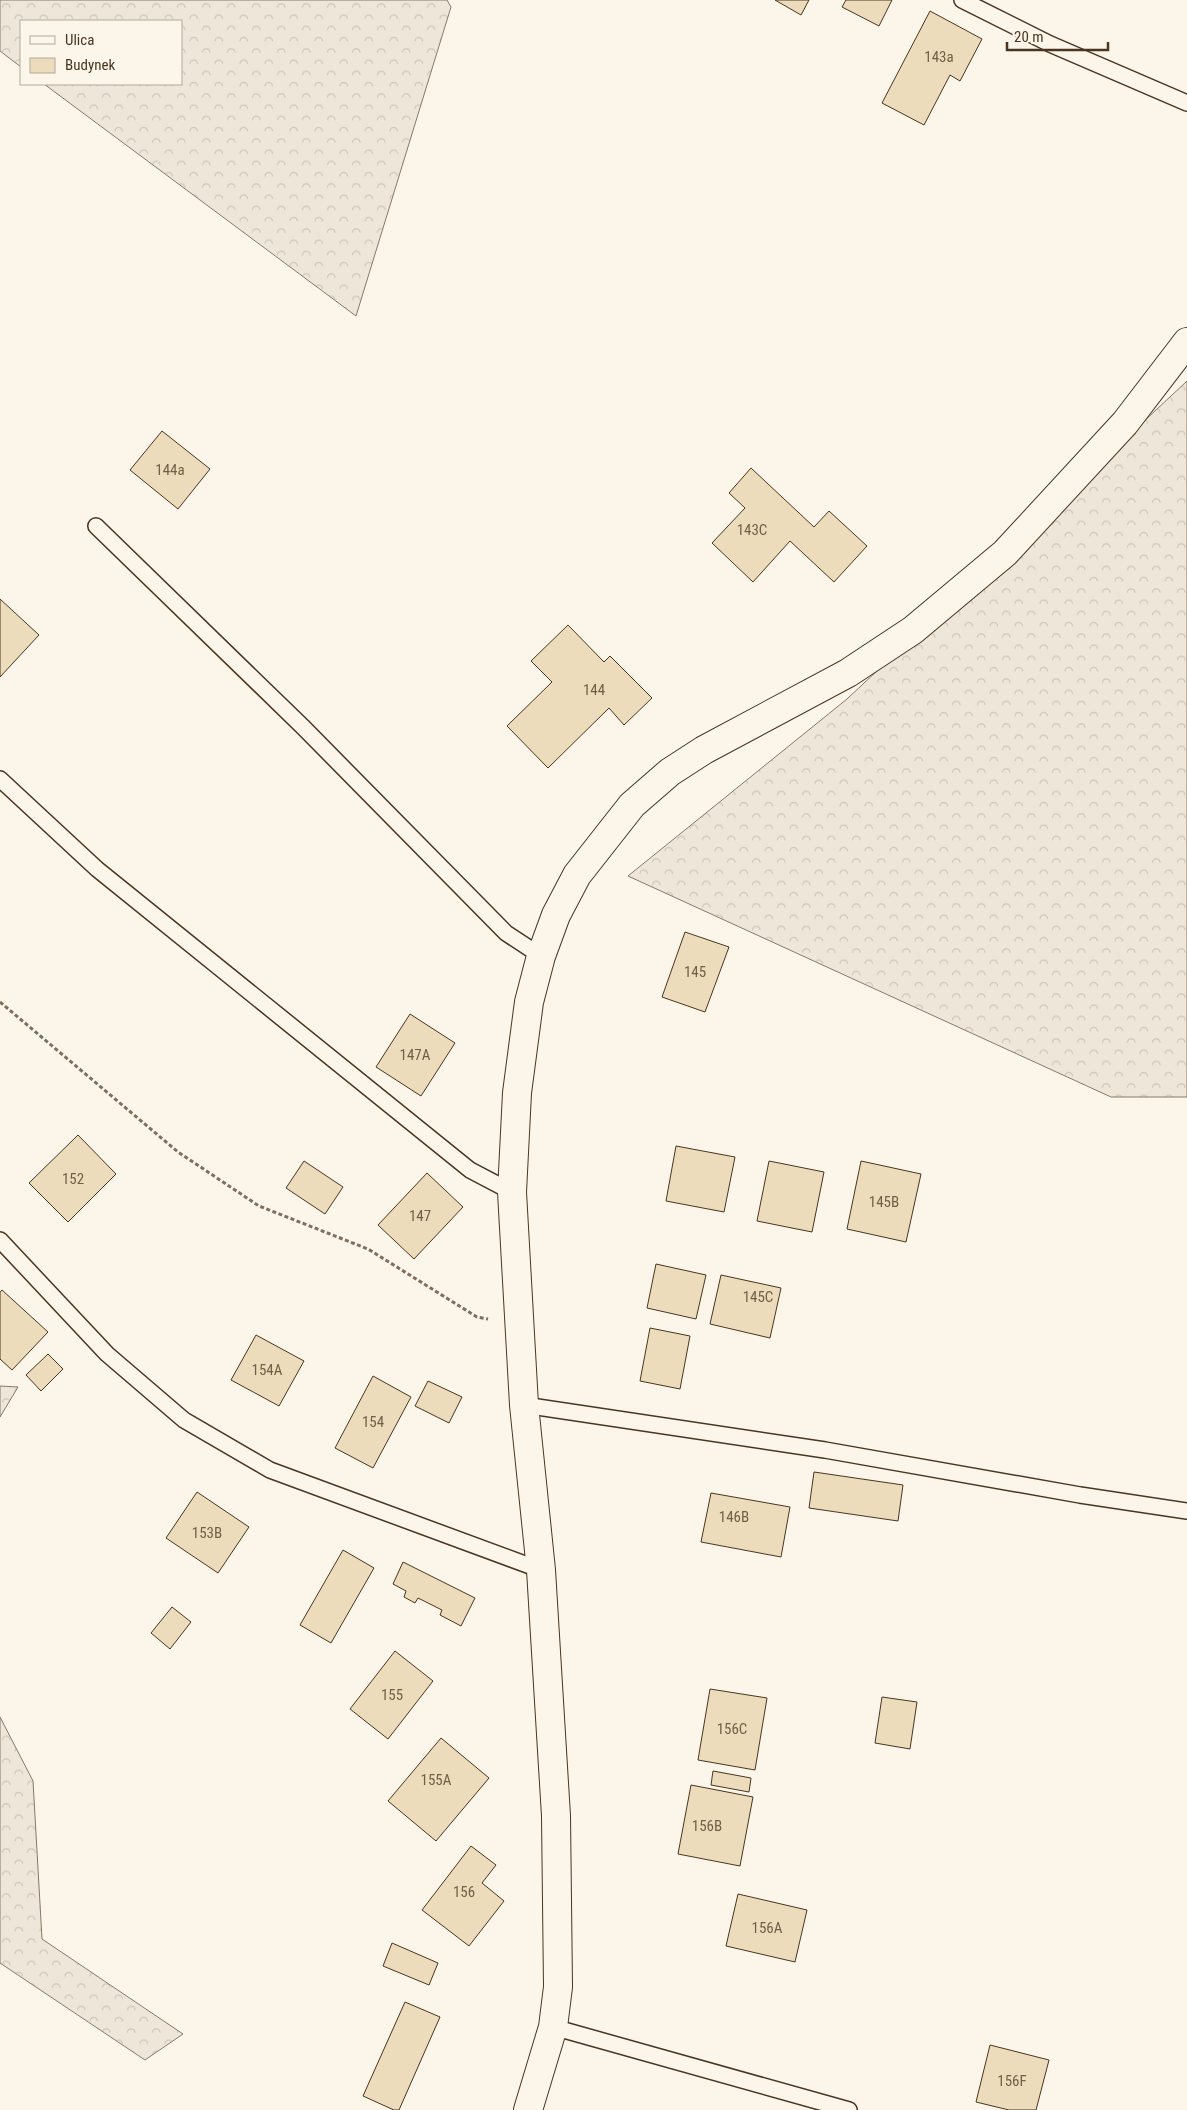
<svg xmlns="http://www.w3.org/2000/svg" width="1187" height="2110" font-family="'Roboto Condensed',sans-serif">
  <defs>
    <pattern id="forest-crowns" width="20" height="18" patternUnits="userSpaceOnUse" patternTransform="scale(1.25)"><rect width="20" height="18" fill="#ede6d9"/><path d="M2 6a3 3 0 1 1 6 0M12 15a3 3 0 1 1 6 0" fill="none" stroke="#cdc6ba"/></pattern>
  </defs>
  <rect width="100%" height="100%" fill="#fbf6e9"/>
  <!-- forest -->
  <g fill="url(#forest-crowns)" stroke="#887966">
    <polygon points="0,0 447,0 451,7 356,316 44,84 181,84 181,21 21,21 21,67 0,51"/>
    <polygon points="1187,381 1187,1097 1111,1097 628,876 847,699"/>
    <polygon points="0,1386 18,1387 0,1417"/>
    <polygon points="0,1717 33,1781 42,1939 183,2034 145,2060 0,1963"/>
  </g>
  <!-- building -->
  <g fill="#ecdcbc" stroke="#4a3520">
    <polygon points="775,0 809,0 801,15"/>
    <polygon points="846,0 892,0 879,26 842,7"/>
    <polygon points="930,11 982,39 960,81 950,75 924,125 882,103"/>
    <polygon points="162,431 210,469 178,509 130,470"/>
    <polygon points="751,468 814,527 829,511 867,546 834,582 790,541 753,582 712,543 745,508 729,493"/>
    <polygon points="0,599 39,635 0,677"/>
    <polygon points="568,625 604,662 610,656 652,698 624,725 609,708 548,768 507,726 552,682 531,661"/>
    <polygon points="685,932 729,947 705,1012 662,997"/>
    <polygon points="410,1014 455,1043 421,1096 376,1067"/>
    <polygon points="78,1135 116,1174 68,1222 29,1183"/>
    <polygon points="676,1146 735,1157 724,1212 666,1201"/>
    <polygon points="304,1161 343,1187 325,1214 286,1188"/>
    <polygon points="769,1161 824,1172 812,1232 757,1221"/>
    <polygon points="861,1161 921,1174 906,1242 847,1229"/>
    <polygon points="427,1173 463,1207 414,1259 378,1225"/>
    <polygon points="656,1264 706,1275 696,1319 647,1308"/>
    <polygon points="721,1275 781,1288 770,1338 710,1324"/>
    <polygon points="2,1290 48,1332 12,1370 0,1359 0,1292"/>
    <polygon points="650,1328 690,1336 680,1389 640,1381"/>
    <polygon points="256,1335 304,1361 279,1406 231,1380"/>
    <polygon points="48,1354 63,1369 41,1391 26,1375"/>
    <polygon points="373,1376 411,1397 373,1468 335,1448"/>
    <polygon points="428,1381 462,1397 449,1423 415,1406"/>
    <polygon points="814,1472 903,1485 898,1521 809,1508"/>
    <polygon points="197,1492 249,1527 218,1573 166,1538"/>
    <polygon points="711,1493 790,1507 781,1557 701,1542"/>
    <polygon points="343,1550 374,1568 331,1643 300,1625"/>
    <polygon points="403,1562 475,1598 461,1626 440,1615 442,1610 418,1598 415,1603 404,1597 406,1591 393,1584"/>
    <polygon points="172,1607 191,1622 170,1649 151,1633"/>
    <polygon points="395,1651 433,1681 388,1739 350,1709"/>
    <polygon points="710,1689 767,1698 755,1770 698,1760"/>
    <polygon points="882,1697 917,1702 910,1749 875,1743"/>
    <polygon points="441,1738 489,1778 436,1841 388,1801"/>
    <polygon points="713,1771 751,1778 749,1792 711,1785"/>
    <polygon points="691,1785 753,1797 740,1866 678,1854"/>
    <polygon points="471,1846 496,1865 482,1883 504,1901 469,1946 422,1910"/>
    <polygon points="738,1894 807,1910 795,1962 726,1946"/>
    <polygon points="392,1943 438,1963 429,1985 383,1966"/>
    <polygon points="405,2002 440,2017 399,2110 394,2110 363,2096"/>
    <polygon points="990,2045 1049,2060 1036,2110 1009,2110 976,2102"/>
  </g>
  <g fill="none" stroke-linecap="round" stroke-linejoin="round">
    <!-- service casing -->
    <g stroke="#4a3520" stroke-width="18">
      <g id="service">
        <polyline points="962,0 1050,44 1187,103"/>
        <polyline points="96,526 303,727 506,933 541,956"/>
        <polyline points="0,779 97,869 470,1170 512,1192"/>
        <polyline points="0,1240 107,1354 184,1420 270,1470 541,1570"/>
        <polyline points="524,1405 825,1450 1080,1495 1187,1511"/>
        <polyline points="553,2027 849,2110"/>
      </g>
    </g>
    <!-- tertiary casing -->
    <g stroke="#4a3520" stroke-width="30">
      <polyline id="tertiary" points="528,2110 553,2027 558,1987 556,1816 541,1570 524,1405 512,1192 517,1093 529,1002 541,956 556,915 577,875 632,805 670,772 704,750 848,673 913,630 1005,553 1125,423 1187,342"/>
    </g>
    <!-- path -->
    <polyline stroke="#7f6f5c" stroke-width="3" stroke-dasharray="4 2.5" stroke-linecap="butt" points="0,1002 178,1152 259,1206 368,1249 477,1317 488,1319"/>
    <!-- service -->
    <use href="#service" stroke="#fbf6e9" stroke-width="15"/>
    <!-- tertiary -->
    <use href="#tertiary" stroke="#fbf6e9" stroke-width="28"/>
  </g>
  <g text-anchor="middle" stroke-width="4" stroke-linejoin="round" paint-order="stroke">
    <!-- number labels -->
    <g font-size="15" fill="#725f47">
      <text x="939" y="62">143a</text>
      <text x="170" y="475">144a</text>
      <text x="752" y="535">143C</text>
      <text x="594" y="695">144</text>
      <text x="695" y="977">145</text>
      <text x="415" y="1060">147A</text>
      <text x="73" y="1184">152</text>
      <text x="884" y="1207">145B</text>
      <text x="420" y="1221">147</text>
      <text x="758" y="1302">145C</text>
      <text x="267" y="1375">154A</text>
      <text x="373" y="1427">154</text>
      <text x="734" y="1522">146B</text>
      <text x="207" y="1538">153B</text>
      <text x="392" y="1700">155</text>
      <text x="732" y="1734">156C</text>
      <text x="436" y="1785">155A</text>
      <text x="707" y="1831">156B</text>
      <text x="464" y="1897">156</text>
      <text x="767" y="1933">156A</text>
      <text x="1012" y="2086">156F</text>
    </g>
  </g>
  <!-- legend -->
  <rect x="20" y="20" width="162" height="65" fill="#fbf6e9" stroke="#b4a999"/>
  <rect x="30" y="36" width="25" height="8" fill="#fbf6e9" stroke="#b4a999"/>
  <text x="65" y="45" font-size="15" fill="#4a3520">Ulica</text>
  <rect x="30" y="58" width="25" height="15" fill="#ecdcbc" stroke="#b4a999"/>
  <text x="65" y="70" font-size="15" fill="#4a3520">Budynek</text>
  <!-- scale -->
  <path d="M1007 42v8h101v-8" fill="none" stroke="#4a3520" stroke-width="2.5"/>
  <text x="1014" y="42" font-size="15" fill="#4a3520" stroke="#fbf6e9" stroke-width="4" paint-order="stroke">20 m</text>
</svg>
